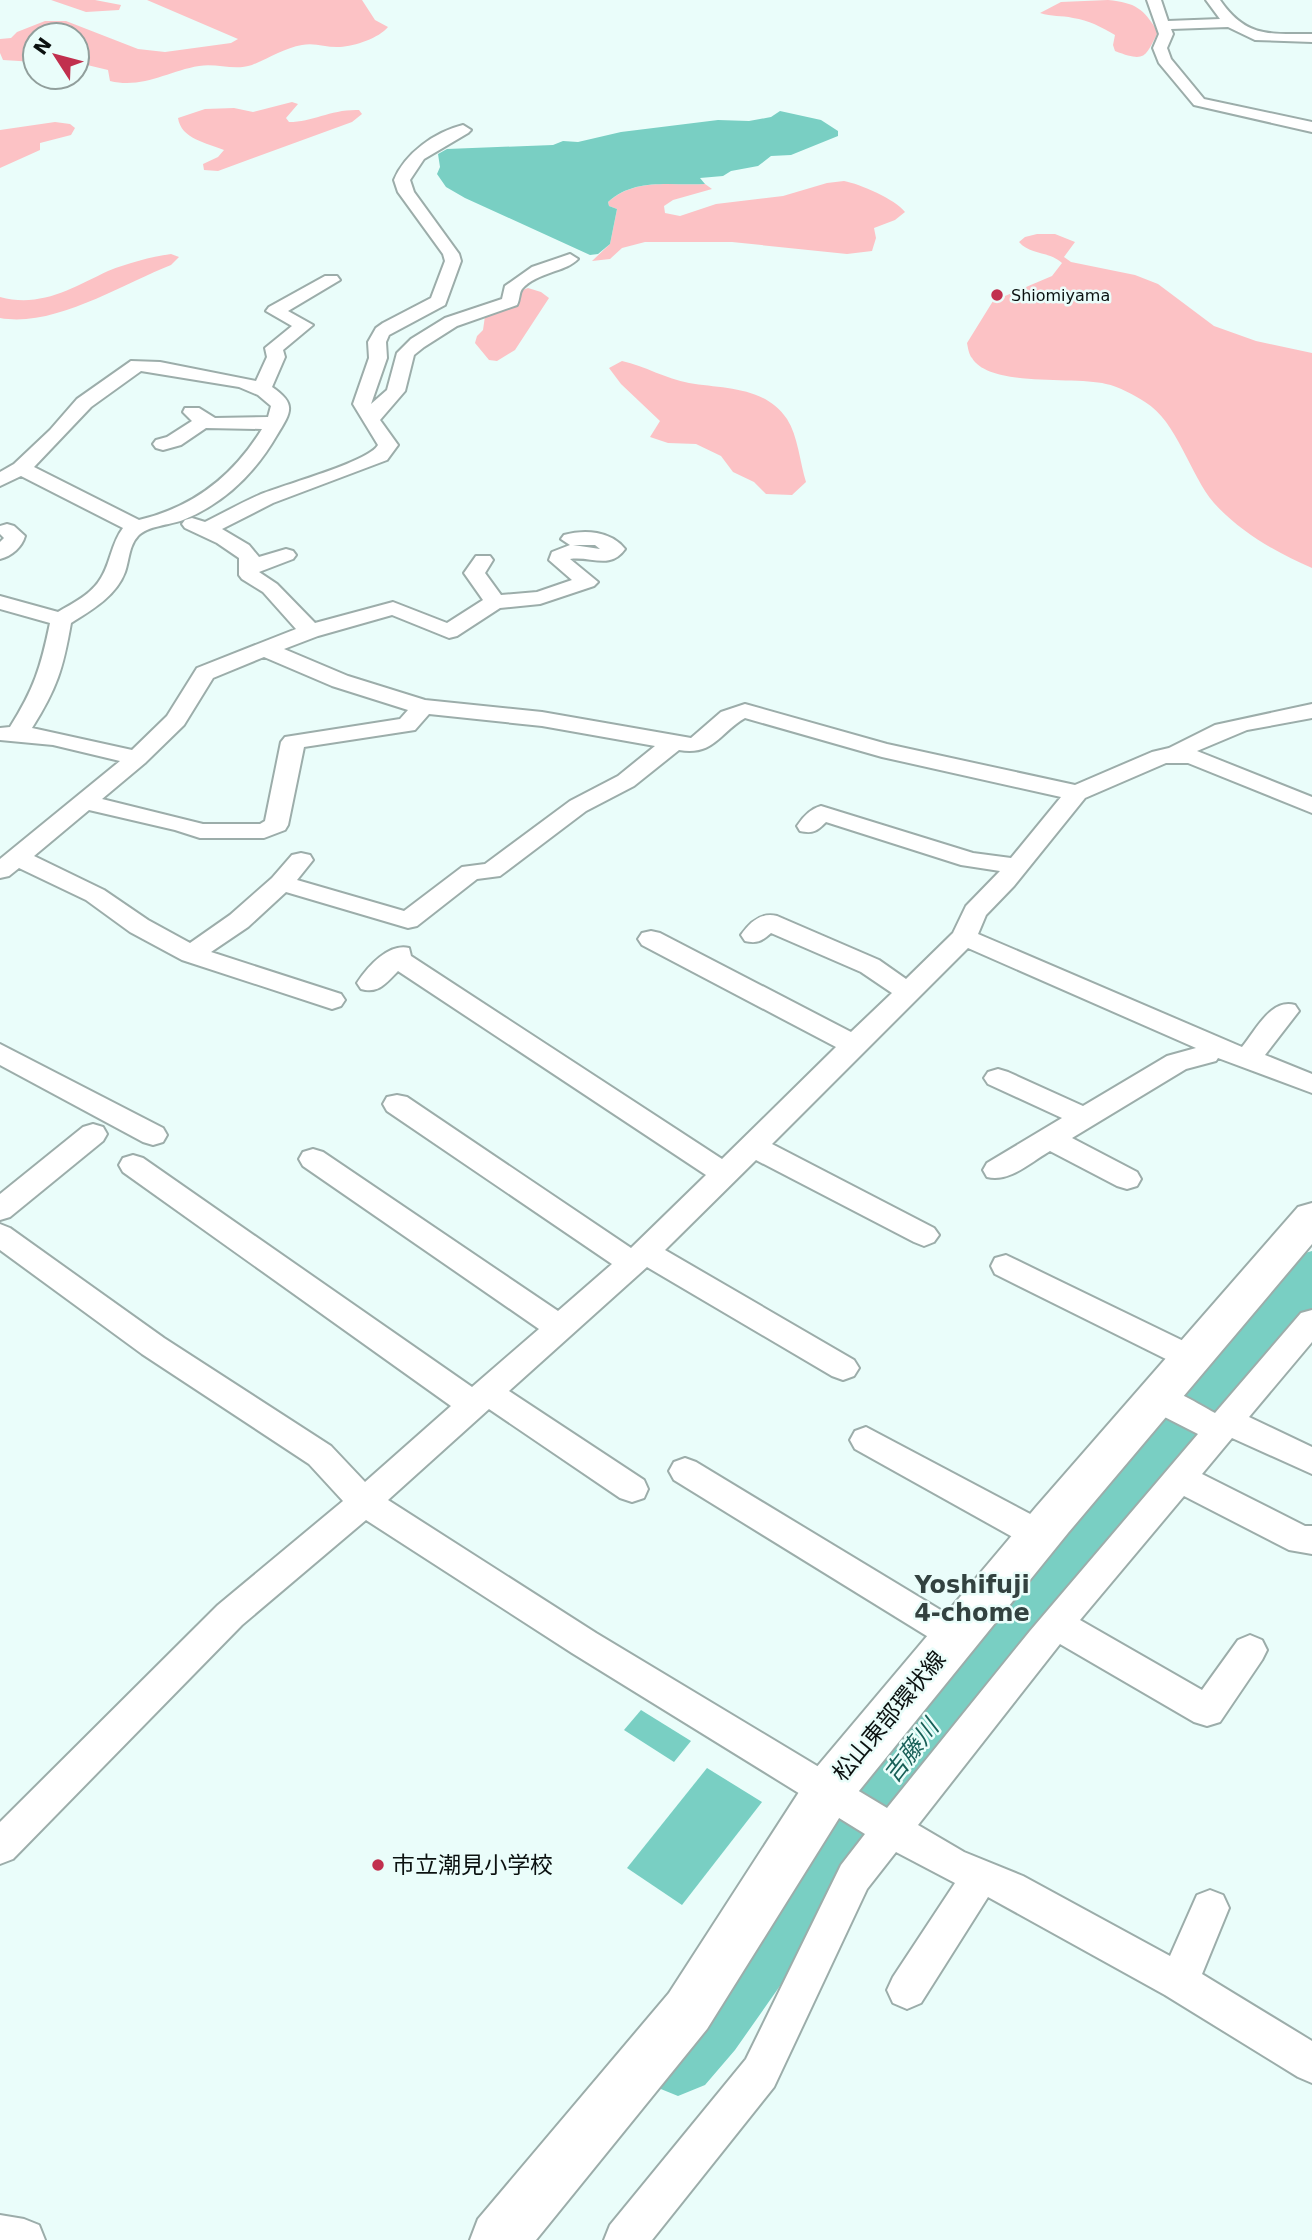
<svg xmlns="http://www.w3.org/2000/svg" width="1312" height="2240" font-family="'DejaVu Sans','Noto Sans JP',sans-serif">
  <rect width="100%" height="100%" fill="#eafdfa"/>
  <!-- green -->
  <g fill="#fcc2c5">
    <polygon points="51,0 95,0 121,5 119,10 86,12"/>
    <path d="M147,0H362L375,20L388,27C379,38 355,46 340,47C327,48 315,42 302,45C285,48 269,58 252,65C234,71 217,63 199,66C168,71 143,89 110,81L108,70L83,64L77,60V35H35V62L3,60L0,53V39L11,38L17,32L45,21H66L138,49L165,52L231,43L238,39Z"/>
    <path d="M1108,0C1136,3 1143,8 1158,32C1145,57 1146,63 1115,51L1113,45L1115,35C1101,27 1089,20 1073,18C1061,15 1052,17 1040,13L1061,2Z"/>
    <path d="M292,102L298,104L286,118L289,122C313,122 331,109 359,110L362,114L352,122L218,171L204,170L203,164L218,157L224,150C207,143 181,139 178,118L205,109L234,108L253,112Z"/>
    <polygon points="55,122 70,124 75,128 71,135 40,143 40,150 0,168 0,130"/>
    <path d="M844,181C860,184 895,199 905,212L895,220L874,228L876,238L872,251L847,254L732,242H645L622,248L610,259L592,261L610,244L617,209L609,206L608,202C636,177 672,186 705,184L712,189L673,200L664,206L665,213L680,216L716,204L783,196L827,183Z"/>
    <path d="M1037,234H1055L1075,242L1064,257L1071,262L1135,275L1158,284L1214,326L1256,341L1312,353V568C1277,553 1240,532 1214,503C1190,475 1177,421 1145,402C1134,395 1118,386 1106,384C1075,376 990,388 972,358C969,355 968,348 967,343L993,301L1052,276L1062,263C1049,251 1030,255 1019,242L1025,237Z"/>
    <path d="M171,254L179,257L171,265C122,284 54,328 0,318V297C41,308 72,288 108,271C128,263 150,257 171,254Z"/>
    <polygon points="528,288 541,292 549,298 515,350 497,361 489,360 475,343 477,336 483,330 485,316 517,292"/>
    <path d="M622,361C645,366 666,379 689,383C724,389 765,386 787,419C798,436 800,463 806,482L792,495L766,494L754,482L733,472L721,456L696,444L668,443L650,437L660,421L621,384L609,368Z"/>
  </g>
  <!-- water -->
  <g fill="#79cfc3">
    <path d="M780,111L821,120L838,131V136L791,155L771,156L758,166L731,171L723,176L700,178L705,184C672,186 635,177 608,202L609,206L617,209L610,244L598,254L590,255L465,198L446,187L437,174L440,167L438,154L447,149L553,145L563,141L578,142L621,132L718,120L749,121L771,117Z"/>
    <polygon points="641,1710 691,1741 674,1762 624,1730"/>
    <polygon points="707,1768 762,1802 682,1905 627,1868"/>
  </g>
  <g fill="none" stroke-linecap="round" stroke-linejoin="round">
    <!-- river -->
    <polygon fill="#79cfc3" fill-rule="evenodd" points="1312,1251 1312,1312 979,1715 855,1879 735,2050 705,2085 678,2096 651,2085 639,2058 651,2031 681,1998 803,1833 931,1673 1291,1257"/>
    <!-- minor casing -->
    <g stroke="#9cadaa" stroke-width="4">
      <g id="minor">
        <path d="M1147,0H1161L1168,21L1220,19L1206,0H1220C1246,38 1270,34 1312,34V42L1255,40L1228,27L1171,29L1173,34L1167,48L1171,59L1204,99L1312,122V132L1194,105L1159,63L1153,48L1159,34Z"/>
        <path d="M463,125L471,130L468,133L424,159L410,180L414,192L459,254L461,261L445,305L389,335L386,342L387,358L371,404L387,390L397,353L411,339L445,318L502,299L505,286L532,267L570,254L578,259C566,272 537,272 522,289C519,293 520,299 517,305L457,326L424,347L414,355L405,391L380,420L398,445L387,460L273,503L222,529L249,545L259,557L286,549L293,551L296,555L293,559L259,572L277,584L315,623L393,602L447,623L483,600L464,573L476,556H490L493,560L485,573L501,595L537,592L572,580L549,560L552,552L570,545L561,539L564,535C585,529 611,531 625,549C610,570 592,556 570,559L598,582L594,586L540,604L500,608L457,636L449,638L392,615L318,636L284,649L348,676L425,700L542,712L691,738L721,712L745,704L887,744L1075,785L1152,752L1169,748L1215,725L1312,704V718L1247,730L1197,751L1312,797V813L1188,763H1166L1085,798L1014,886L986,915L978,934L1242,1047C1256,1030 1271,998 1295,1005L1299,1011L1265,1055L1312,1074V1093L1218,1058L1216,1061L1186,1069L1072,1138L1137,1172L1141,1179L1137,1186L1127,1189L1117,1186L1050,1151C1031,1162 1009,1183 987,1177L983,1170L987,1163L1062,1118L988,1084L984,1078L988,1072L998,1069L1008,1072L1083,1106L1167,1056L1196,1048L968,948L772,1144L934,1228L939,1235L934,1242L924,1246L914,1242L756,1160L665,1250L854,1360L859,1368L854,1376L843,1380L832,1376L647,1267L509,1391L644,1480L648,1489L644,1498L632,1502L620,1498L489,1409L388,1500L596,1633L887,1808L1030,1631L1198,1434L1145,1407L1140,1398L1145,1389C1168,1382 1195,1403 1215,1413L1301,1313L1312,1310V1342L1249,1417L1312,1447V1474L1232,1438L1202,1474L1305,1526H1312V1554L1289,1550L1184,1496L1080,1620L1202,1690L1238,1640L1250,1635L1262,1640L1267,1650L1262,1660L1220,1722L1207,1726L1194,1722L1060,1644L918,1825L964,1852L1023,1876L1170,1956L1197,1895L1210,1890L1223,1895L1229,1908L1202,1974L1312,2041V2083L1298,2077L1165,1995L988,1897L921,2003L907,2009L893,2003L887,1990L893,1977L955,1883L896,1852L867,1889L774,2087L652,2240H604L610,2225L746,2059L841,1865L865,1834L572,1653L366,1520L242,1625L13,1859L0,1864V1822L218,1605L343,1501L309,1464L142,1354L0,1250V1224L10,1228L164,1338L331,1446L365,1482L451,1406L123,1172L119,1165L123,1158L133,1155L143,1158L472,1387L539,1329L303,1166L299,1159L303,1152L313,1149L323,1152L558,1311L612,1264L387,1111L383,1104L387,1097L397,1095L407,1097L631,1248L706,1175L398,971C386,983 379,994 361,989L357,983C368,966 389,943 409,948L411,956L722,1159L836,1047L642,945L638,939L642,933L651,931L660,933L851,1032L892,993L861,972L771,933C762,941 757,944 745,941L741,935C750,922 761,912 777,916L879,960L906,979L953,933L966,906L1000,871L961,865L826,822C817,831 813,834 800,831L797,826C803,817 810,809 821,806L973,853L1011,858L1061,797L882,757L745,718C719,733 714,756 679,750L634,786L586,811L500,876L477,879L417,926L408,928L286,892L248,927L211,952L341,994L345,1000L341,1006L332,1009L182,960L130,932L86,900L19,868L9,876L0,878V859L120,761L53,745L0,740V728L10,727C34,689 41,667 50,623L0,609V596L58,612C73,603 92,594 101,578C111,562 111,544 123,528L21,476L0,486V472L14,464L50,430L77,399L131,361L160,362L256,381L267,357L265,348L292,326L266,311L269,307L325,276H337L340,280L288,311L313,325L283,350L285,357L272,387C297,404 291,412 277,435C255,473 225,503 183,520C170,525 147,526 138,536C129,545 129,561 125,572C116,596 92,610 71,623C63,669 57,688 32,728L132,750L167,716L197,668L296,629L263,592L242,579L239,575V558L217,543L185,528L182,524L185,520L192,518L205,522C223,513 241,503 259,495C282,485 369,462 378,445L353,404L369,358L368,342L376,328L383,323L431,298L445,261L443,254L398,192L394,180C405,153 435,132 463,125ZM141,371L239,387L258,395L271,406L268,417L215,418L199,408H185L183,412L192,421L167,437L156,440L153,444L156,448L163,450L181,445L206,428L262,429C233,476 194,507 139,520L34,467L91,407ZM573,545H595L600,549ZM264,657L332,686L408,710L400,719L285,737L281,742L265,821L260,824H203L102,799L145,763L184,725L213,678ZM429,714L542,726L655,746L618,776L570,801L485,864L462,867L404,911L297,880L313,860L310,855L301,853L292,855L272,878L230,915L190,943L148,920L104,890L34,856L89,810L175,830L200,838H264L285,830L288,825L304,747L415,730Z"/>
        <path d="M7,524L14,526L25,536C22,547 12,556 0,559V542L4,538L0,534V526Z"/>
        <polygon points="0,1044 163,1128 167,1135 163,1142 153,1145 143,1142 0,1065"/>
        <polygon points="93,1124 103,1127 107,1134 103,1141 10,1217 0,1220 0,1194 83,1127"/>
        <polygon points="1006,1255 1202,1350 1207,1358 1202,1366 1191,1370 1180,1366 995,1274 991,1266 995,1258"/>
        <polygon points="866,1427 1051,1525 1056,1535 1051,1545 1039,1549 1027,1545 855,1449 850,1440 855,1431"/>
        <polygon points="685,1458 696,1462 967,1626 972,1636 967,1646 955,1651 943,1646 674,1480 669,1471 674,1462"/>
        <polygon points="0,2215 24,2219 39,2225 45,2240 0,2240"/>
      </g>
    </g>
    <!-- primary casing -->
    <g stroke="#9cadaa" stroke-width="4">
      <polygon id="primary" points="1312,1203 1312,1244 1068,1533 846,1807 707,2029 536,2240 470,2240 478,2219 669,1993 810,1775 1036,1507 1298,1207"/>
    </g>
    <!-- minor -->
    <use href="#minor" fill="#fff" fill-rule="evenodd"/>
    <!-- primary -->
    <use href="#primary" fill="#fff" fill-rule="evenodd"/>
  </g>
  <!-- markers -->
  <g fill="#c1304e" stroke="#eafdfa" stroke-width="2.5">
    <circle cx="997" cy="295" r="7"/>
    <circle cx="378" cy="1865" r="7"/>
  </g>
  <g text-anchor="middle" stroke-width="5" stroke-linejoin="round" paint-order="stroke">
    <!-- far-poi labels -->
    <g font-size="16" fill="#0b1110" stroke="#eafdfa" text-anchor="start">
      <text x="1011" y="301">Shiomiyama</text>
    </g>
    <!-- near-street labels -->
    <g font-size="23" fill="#0b1110" stroke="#eafdfa">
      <text transform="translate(889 1716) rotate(-50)" y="8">松山東部環状線</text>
    </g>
    <!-- near-poi labels -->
    <g font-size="23" fill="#0b1110" stroke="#eafdfa" text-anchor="start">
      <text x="392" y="1873">市立潮見小学校</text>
    </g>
    <!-- near-neighbourhood labels -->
    <g font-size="24" font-weight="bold" fill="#334240" stroke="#eafdfa">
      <text x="972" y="1593">Yoshifuji<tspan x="972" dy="28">4-chome</tspan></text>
    </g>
    <!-- near-water labels -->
    <g font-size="24" font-style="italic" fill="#175f57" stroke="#eafdfa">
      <text transform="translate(911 1751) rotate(-52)" y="8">吉藤川</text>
    </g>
  </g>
  <!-- north arrow -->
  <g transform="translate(56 56) rotate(306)"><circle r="33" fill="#eafdfa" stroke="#919f9c" stroke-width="2"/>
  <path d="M0-5L12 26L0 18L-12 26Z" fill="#c1304e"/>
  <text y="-10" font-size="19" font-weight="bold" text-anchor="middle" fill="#0b1110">N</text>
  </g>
</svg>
